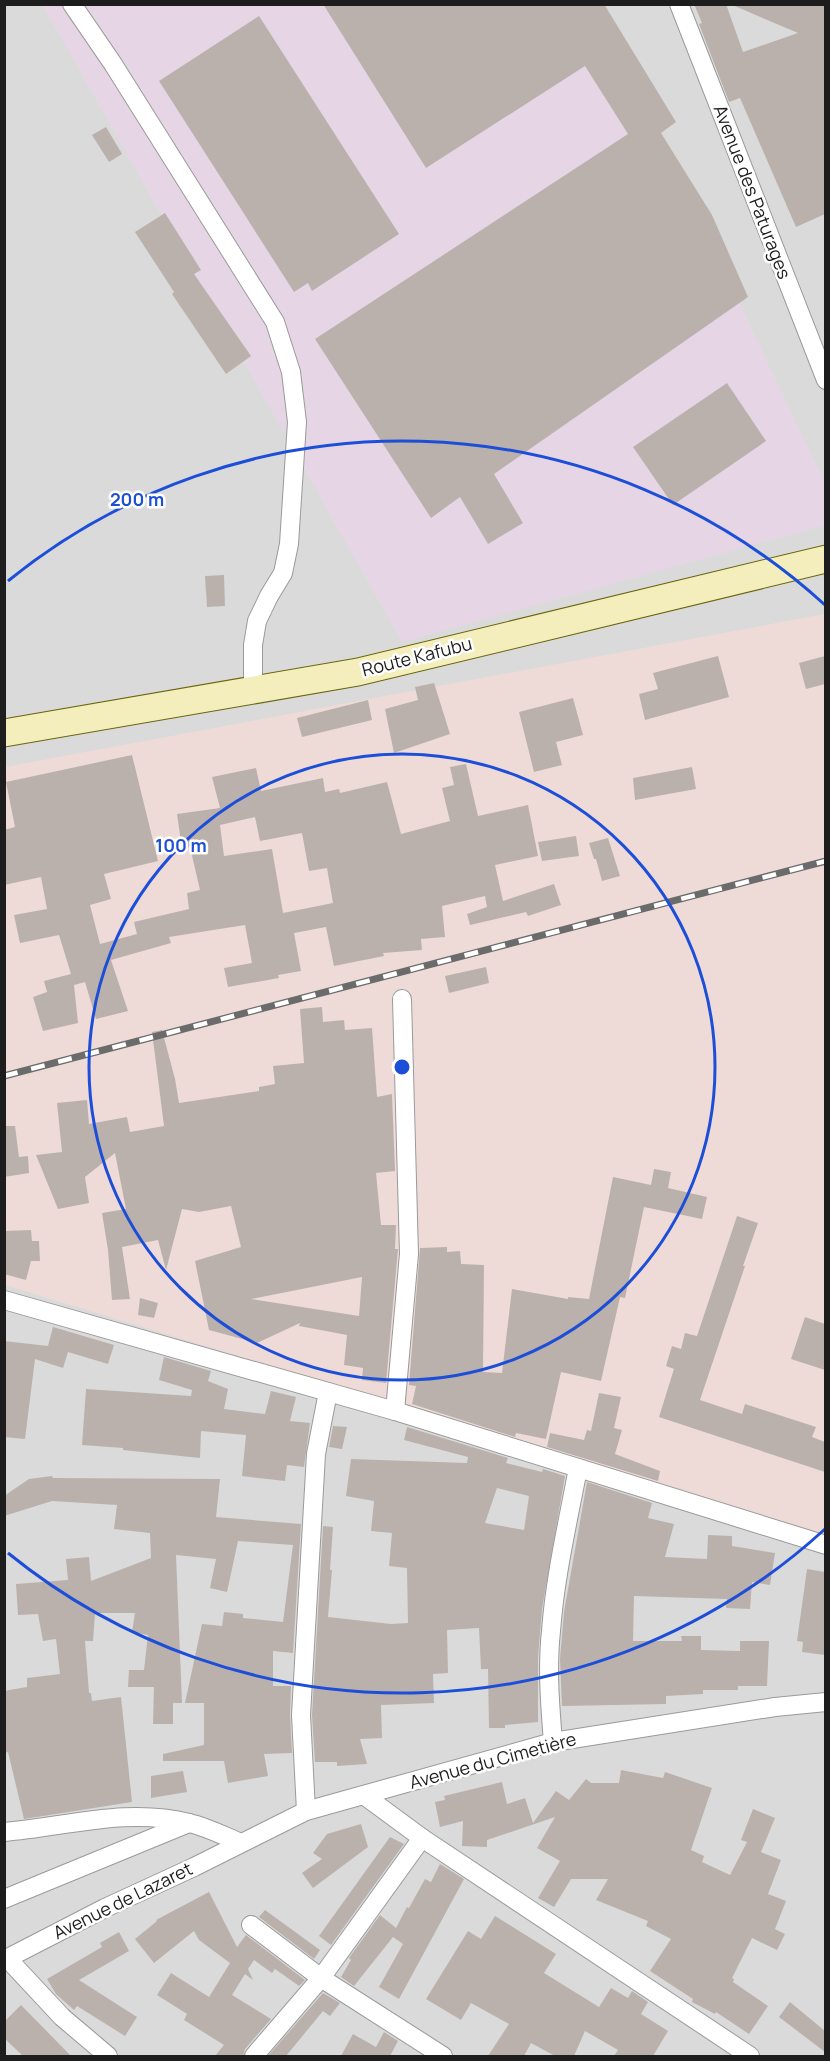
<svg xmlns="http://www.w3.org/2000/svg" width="830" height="2061" font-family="Manrope,sans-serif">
  <rect width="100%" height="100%" fill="#ede9e4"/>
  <!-- residential -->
  <rect fill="#dbdada" x="5" y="5" width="820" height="2051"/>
  <!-- industrial -->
  <polygon fill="#e6d6e5" points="43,5 597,5 825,483 825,525 402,642"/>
  <!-- military -->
  <polygon fill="#eedbd8" points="825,614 825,1535 5,1285 5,767"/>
  <!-- building -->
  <g fill="#bab1ad" fill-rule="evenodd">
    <polygon points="323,4 604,4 676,122 661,133 712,215 748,297 494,474 523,523 488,544 460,497 431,518 315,339 628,134 585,66 426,168"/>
    <polygon points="694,4 726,4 743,52 798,33 730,4 825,4 825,214 796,227 740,98 729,102 699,24 702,23"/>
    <polygon points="259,16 399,234 312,291 308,283 294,292 159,81"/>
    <polygon points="106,127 122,154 109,162 92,135"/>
    <polygon points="165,213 201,270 194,274 251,356 226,374 172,294 174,292 135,232"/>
    <polygon points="727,383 766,441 673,505 633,447"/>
    <polygon points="224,575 225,606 207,607 205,576"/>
    <polygon points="718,656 729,697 645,720 639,694 658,689 653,673"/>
    <polygon points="825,656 825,684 806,689 799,663"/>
    <polygon points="434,683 450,734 394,753 385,709 418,700 415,687"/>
    <polygon points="573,698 583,735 556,742 562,765 534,772 519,712"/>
    <polygon points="368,700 372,720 302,737 297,718"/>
    <path d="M132,755L158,861L104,874L111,899L90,905L100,944L137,934L134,922L189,909L187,893L200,890L190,847L182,849L177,814L220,808L212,777L256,768L261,791L323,778L325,792L339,789L340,793L387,782L401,834L450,821L442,788L454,785L450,767L466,764L478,816L528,805L538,856L495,865L503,901L554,884L561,905L528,916L526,912L470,925L467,914L487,907L485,896L442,906L445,937L421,939L422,950L383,953L384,956L334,966L326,927L294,933L301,971L278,975L279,978L228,987L224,968L252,963L245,925L169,937L171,943L111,960L128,1011L96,1019L85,982L74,985L78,1023L43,1031L33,997L47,992L44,981L71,974L59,935L20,943L14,915L47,909L41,877L4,885V830L15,827L6,782ZM255,817L260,841L302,833L309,871L327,868L333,903L283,913L272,849L224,856L220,825Z"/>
    <polygon points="692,767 696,789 635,800 633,778"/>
    <polygon points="576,836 579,856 542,861 538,842"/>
    <polygon points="608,838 620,876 602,881 596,859 594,859 589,843"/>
    <polygon points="486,967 489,983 449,993 445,976"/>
    <path d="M322,1007L323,1022L344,1020L345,1030L372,1028L377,1097L392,1094L395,1171L376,1173L381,1225H396L395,1249H398L386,1383L362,1380L363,1368L344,1365L347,1335L299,1326L300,1323L257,1343L209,1330L195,1261L241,1247L231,1206L199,1212L182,1209L166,1270L158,1240L122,1247L130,1299L112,1300L108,1250L102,1213L126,1209L115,1153L85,1177L89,1203L58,1209L36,1155L62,1152L57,1103L87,1100L89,1124L127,1117L130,1132L164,1126L152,1032L162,1030L175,1079L179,1103L259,1091V1087L275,1084L273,1066L304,1063L300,1009ZM362,1277L359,1316L251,1299Z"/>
    <polygon points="4,1126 15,1126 19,1157 28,1156 29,1173 4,1177"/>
    <polygon points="654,1169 671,1172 668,1188 707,1197 702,1219 644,1207 625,1298 620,1297 601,1381 561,1372 546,1439 516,1433 515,1437 412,1404 416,1386 409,1385 420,1248 447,1247 447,1252 460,1251 461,1264 484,1265 483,1372 502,1373 512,1289 568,1299 568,1297 589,1299 613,1177 651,1185"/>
    <polygon points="737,1216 758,1223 743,1266 745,1266 700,1400 742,1414 745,1404 816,1427 812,1437 825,1442 825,1472 659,1417 674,1369 666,1366 672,1346 681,1349 685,1333 697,1336"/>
    <polygon points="31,1230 32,1241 39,1241 40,1261 31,1261 26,1280 4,1274 4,1231"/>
    <polygon points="140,1298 158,1303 154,1318 138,1315"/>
    <polygon points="805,1317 825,1324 825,1370 791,1359"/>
    <polygon points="53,1327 114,1345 108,1364 68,1352 63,1368 35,1359 25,1439 4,1437 4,1341 48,1346"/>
    <polygon points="164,1357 211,1371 208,1381 228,1389 224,1409 265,1414 271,1391 296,1397 290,1421 310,1423 304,1467 287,1465 285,1481 242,1476 246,1435 201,1431 200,1458 123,1450 123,1448 82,1445 86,1389 191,1396 192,1390 159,1380"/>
    <polygon points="599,1393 621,1397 614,1428 622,1430 615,1454 660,1471 658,1481 547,1447 550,1433 584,1440 587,1430 591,1431"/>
    <polygon points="333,1426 347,1427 342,1449 329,1447"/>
    <path d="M407,1427L508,1458L506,1463L542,1472L543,1469L565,1476L542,1609L538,1658V1722L505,1725V1728H489L488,1669H481L479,1628L447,1630L448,1673L433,1674L434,1703L381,1705L382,1738L360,1739L367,1764L337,1766V1762H315L312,1715L323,1526L333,1527L330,1570H332L328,1617L391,1624L408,1623L407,1568L389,1566L392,1533L371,1531L374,1501L346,1496L351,1459L467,1463L468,1457L404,1440ZM497,1488L529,1496L524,1530L485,1523Z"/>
    <polygon points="52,1476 53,1478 220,1479 216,1517 301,1524 293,1653 273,1651 273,1686 291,1686 290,1715 292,1753 264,1754 268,1776 228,1783 224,1761 163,1761 163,1754 204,1745 204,1703 185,1703 202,1624 222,1626 224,1612 243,1614 243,1618 283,1622 293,1545 238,1541 227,1592 210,1588 216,1559 176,1555 182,1703 173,1703 173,1724 153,1724 154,1687 128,1687 129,1670 144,1670 148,1635 132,1632 135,1613 95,1613 93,1641 85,1641 89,1693 91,1693 92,1701 121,1697 132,1802 24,1819 8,1752 4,1753 4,1691 27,1687 27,1678 60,1674 56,1639 43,1641 38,1614 18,1615 16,1584 68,1580 66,1559 89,1557 91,1581 151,1558 150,1533 114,1529 117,1505 52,1501 4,1516 4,1496 29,1479"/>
    <polygon points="587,1482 652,1503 648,1518 674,1524 665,1557 707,1559 708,1535 732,1536 732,1546 775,1553 770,1585 752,1582 750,1609 726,1608 727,1599 634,1596 633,1641 682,1641 681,1636 701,1636 701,1650 740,1651 740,1641 769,1641 767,1686 738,1686 738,1690 703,1690 703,1694 666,1696 666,1704 562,1706 560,1659 564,1612"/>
    <polygon points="807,1569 825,1572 825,1655 802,1652 803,1642 797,1641"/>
    <polygon points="621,1770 663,1778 665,1772 712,1788 691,1850 704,1856 702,1862 730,1875 747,1842 741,1840 753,1809 775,1818 761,1852 781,1860 768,1894 786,1901 775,1929 785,1934 777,1950 752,1938 732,1978 734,1979 733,1982 768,2006 749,2034 716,2012 715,2014 692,2002 693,1999 650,1971 671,1939 646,1926 648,1921 596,1900 608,1879 571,1879 554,1907 538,1898 560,1861 537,1848 555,1817 487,1840 487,1847 462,1846 463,1821 440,1827 435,1802 445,1800 444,1796 502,1782 507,1804 525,1798 533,1823 556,1791 569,1800 586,1779 591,1783 619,1783"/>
    <polygon points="183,1771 187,1792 151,1798 151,1776"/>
    <polygon points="361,1824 368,1847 313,1888 302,1873 322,1859 313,1853 327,1834"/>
    <polygon points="390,1837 404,1844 331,1945 319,1936"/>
    <polygon points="440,1864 464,1879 399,1999 379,1987 403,1944 393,1937 354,1986 341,1977 351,1960 349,1958 380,1915 396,1928 407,1907 409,1908 425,1879 431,1882"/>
    <polygon points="209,1892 237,1947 246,1935 305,1980 299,1986 275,1969 272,1973 254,1960 248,1969 253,1980 245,1974 232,1995 271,2019 245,2049 243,2056 215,2056 224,2045 184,2020 187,2014 157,1995 171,1973 209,1997 230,1963 199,1940 194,1931 154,1963 135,1939 157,1921 156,1920"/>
    <polygon points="265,1910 320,1950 314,1959 259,1917"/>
    <polygon points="495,1916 556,1954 544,1973 599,2007 611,1988 628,1998 632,1991 648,2002 641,2014 668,2031 653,2056 614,2056 618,2050 585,2031 574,2056 555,2056 531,2043 524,2056 488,2056 509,2024 471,2003 461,2020 426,1999 468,1931 481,1939"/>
    <polygon points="119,1932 129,1951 79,1980 137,2017 125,2036 77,2006 74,2010 56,1994 47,1979 102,1947 100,1943"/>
    <polygon points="323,1993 340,2003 330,2016 323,2011 286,2056 268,2056"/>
    <polygon points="790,2002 825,2031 825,2052 779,2017"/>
    <polygon points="21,2005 71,2056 23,2056 4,2038 4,2022"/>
    <polygon points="384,2032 398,2041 390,2056 392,2056 341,2056 353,2034 376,2047"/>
  </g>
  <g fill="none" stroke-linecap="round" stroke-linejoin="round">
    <!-- street casing -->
    <g stroke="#9a9a9a" stroke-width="20">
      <g id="street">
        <polyline points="72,4 113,64 275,322 291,372 297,422 289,544 283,573 269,596 257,621 253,645 253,690"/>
        <polyline points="679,4 826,380"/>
        <polyline points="4,1300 395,1411 826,1545"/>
        <polyline points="395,1411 409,1254 402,999"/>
        <path d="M553,1742C550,1705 547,1668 551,1631C555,1576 568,1522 578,1468"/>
        <polyline points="365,1796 422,1838 750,2056"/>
        <polyline points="306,1811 301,1715 316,1454 328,1392"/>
        <path d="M4,1832C66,1827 127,1807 189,1823C207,1827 224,1836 241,1843"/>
        <polyline points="4,1899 189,1823"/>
        <polyline points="251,1925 321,1978 443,2056"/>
        <polyline points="7,1958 62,2017 108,2056"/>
        <polyline points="4,1960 105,1908 194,1867 306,1811 553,1742 775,1707 826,1702"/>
        <polyline points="254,2056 321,1978 422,1838"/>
      </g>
    </g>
    <!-- secondary casing -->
    <g stroke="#69660e" stroke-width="29">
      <polyline id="secondary" points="4,733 358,672 826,559"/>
    </g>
    <!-- street -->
    <use href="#street" stroke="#fff" stroke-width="18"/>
    <!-- secondary -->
    <use href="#secondary" stroke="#f3eebc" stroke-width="27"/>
    <!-- rail casing -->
    <g stroke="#6b6b6b" stroke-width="7">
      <polyline id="rail" points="4,1076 826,861"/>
    </g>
    <!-- rail -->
    <use href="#rail" stroke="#fff" stroke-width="4.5" stroke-dasharray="14" stroke-linecap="butt"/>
  </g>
  <!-- distance rings -->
  <g fill="none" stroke="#1d4ed8" stroke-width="3">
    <circle cx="402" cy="1067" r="313"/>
    <path d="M825 1529A626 626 0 0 1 8 1553M8 581A626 626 0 0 1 825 605"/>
  </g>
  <g text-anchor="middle" stroke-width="5" stroke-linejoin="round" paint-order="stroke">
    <!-- street labels -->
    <g font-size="18" fill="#1d1d1d" stroke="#fff">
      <text transform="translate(752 192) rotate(69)" y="6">Avenue des Paturages</text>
      <text transform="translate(417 657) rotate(-14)" y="6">Route Kafubu</text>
      <text transform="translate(493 1761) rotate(-15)" y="6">Avenue du Cimetière</text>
      <text transform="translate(123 1901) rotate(-26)" y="6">Avenue de Lazaret</text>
    </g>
  </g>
  <circle cx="402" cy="1067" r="9" fill="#1d4ed8" stroke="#fff" stroke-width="3"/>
  <g font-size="18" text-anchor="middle" font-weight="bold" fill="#1d4ed8" stroke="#fff" stroke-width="5" stroke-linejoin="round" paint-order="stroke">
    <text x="137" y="506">200 m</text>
    <text x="181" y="852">100 m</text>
  </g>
  <!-- border -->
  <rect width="830" height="2061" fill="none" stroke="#1d1d1d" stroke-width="12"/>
</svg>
